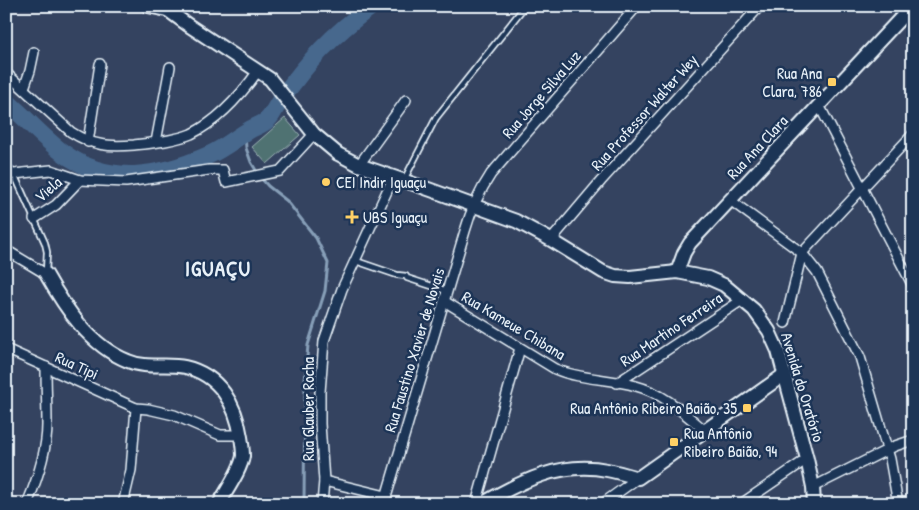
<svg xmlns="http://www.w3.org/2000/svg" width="919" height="510" font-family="'Patrick Hand',sans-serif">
  <rect width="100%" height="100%" fill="#344360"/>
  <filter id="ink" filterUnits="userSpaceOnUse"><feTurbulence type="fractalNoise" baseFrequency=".02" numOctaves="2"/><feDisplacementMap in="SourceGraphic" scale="10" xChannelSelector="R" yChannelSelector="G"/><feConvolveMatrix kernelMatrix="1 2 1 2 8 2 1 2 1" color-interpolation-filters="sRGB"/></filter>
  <g filter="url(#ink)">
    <!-- green -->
    <polygon fill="#507272" stroke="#9cb2b5" points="285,118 300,135 267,164 252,147"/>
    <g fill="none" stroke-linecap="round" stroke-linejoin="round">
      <!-- stream -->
      <polyline stroke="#879fb8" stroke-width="3" points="245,134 246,148 251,162 260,177 268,186 287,201 316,238 328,263 325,291 308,345 305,380 304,504"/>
      <!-- river -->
      <path stroke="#47688d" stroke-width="18" d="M6,101C25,117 42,137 62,152C109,187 159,177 209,155C225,148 237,137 251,129C258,125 265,124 270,117C274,112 276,106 280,101C307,62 333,34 372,6"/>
      <!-- lane casing -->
      <g stroke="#e8f1f8" stroke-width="8">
        <g id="lane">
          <polyline points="6,163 14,174 45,243 47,252 46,272"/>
          <polyline points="404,180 436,118 525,6"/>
          <polyline points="356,261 397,275 406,276 407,278 447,291"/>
        </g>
      </g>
      <!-- street casing -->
      <g stroke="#e8f1f8" stroke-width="12">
        <g id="street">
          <path d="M6,73L71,132C93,146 109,147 134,145C152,143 174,141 191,134C218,121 241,95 258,71"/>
          <polyline points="24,88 30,71 34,52"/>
          <polyline points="819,105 913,286"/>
          <polyline points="88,142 100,64"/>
          <polyline points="156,142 170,67"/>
          <polyline points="359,165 406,100"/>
          <polyline points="14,174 51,170 80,180 126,182 209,170 223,170 226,182 280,171 314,134"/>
          <polyline points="730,200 802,253 817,272 860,357 890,459 898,504"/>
          <polyline points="34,219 56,205 80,180"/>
          <polyline points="551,240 601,181 760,6"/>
          <polyline points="6,250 46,274"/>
          <path d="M444,301L555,369C581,380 609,378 636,386C663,393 683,412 704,430"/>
          <polyline points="785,323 802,253 913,134"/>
          <polyline points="6,349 136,408 148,409 174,415 220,435 241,435"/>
          <polyline points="617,383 742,300"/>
          <polyline points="324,481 386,496"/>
          <polyline points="813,487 895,446 913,440"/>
          <path d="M27,504C37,480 47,451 47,425C47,406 46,386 46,367"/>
          <polyline points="123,504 131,470 136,408"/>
          <polyline points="322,504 324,481 320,424 320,392 324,341 342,289 393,178"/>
          <path d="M384,504L465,231C471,210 479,192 491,174L637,6"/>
          <polyline points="476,504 520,348"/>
          <polyline points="602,504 638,478"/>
          <polyline points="741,504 807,459"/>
        </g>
      </g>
      <!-- secondary casing -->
      <g stroke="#e8f1f8" stroke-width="16">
        <g id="secondary">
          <polyline points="148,6 167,10"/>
          <polyline points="162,6 188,25 270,79 314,134 338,154 359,165 431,190 516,221 551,240 603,272 615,276 630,277 677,272 708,278 724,285 754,310 769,331 778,351 807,459 813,487 814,504"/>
          <polyline points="677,272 684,253 690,243 912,6"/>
          <path d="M46,274C65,308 90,346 128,361C146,369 167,363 185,367C220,375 236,405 241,437C242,443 243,450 243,456C241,470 226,491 219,504"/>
          <path d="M482,504C521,481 561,461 607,470C618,472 628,475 638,478L785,374"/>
        </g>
      </g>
      <!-- lane -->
      <use href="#lane" stroke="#1d3557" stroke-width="4.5"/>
      <!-- street -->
      <use href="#street" stroke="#1d3557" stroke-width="9"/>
      <!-- secondary -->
      <use href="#secondary" stroke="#1d3557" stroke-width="12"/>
    </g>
  </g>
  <!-- markers -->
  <g fill="#ffd166" stroke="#1d3557" stroke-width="2">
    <rect x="827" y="77" width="10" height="10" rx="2.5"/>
    <circle cx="326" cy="182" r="5"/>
    <path d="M349.5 209.5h5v5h5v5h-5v5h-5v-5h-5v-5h5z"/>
    <rect x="742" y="403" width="10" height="10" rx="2.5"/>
    <rect x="669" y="437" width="10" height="10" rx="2.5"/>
  </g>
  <g text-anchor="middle" stroke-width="5" stroke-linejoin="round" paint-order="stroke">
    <!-- poi labels -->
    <g font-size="16" fill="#e8f1f8" stroke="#1d3557" text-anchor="start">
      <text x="822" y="79" text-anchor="end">Rua Ana<tspan x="822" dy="18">Clara, 786</tspan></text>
      <text x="336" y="188">CEI Indir Iguaçu</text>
      <text x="363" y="223">UBS Iguaçu</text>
      <text x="737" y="414" text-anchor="end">Rua Antônio Ribeiro Baião, 35</text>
      <text x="684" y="439">Rua Antônio<tspan x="684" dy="18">Ribeiro Baião, 94</tspan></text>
    </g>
    <!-- street labels -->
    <g font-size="16" fill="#e8f1f8" stroke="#1d3557">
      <text transform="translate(541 94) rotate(-49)" y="6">Rua Jorge Silva Luz</text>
      <text transform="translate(644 112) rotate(-48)" y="6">Rua Professor Walter Wey</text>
      <text transform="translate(757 147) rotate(-47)" y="6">Rua Ana Clara</text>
      <text transform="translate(48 189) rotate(-41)" y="6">Viela</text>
      <text transform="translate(514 325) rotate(31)" y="6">Rua Kameue Chibana</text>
      <text transform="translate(671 329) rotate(-34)" y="6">Rua Martino Ferreira</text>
      <text transform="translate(414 350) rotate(-73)" y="6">Rua Faustino Xavier de Novais</text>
      <text transform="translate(77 365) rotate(25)" y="6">Rua Tipi</text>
      <text transform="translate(803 387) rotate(73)" y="6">Avenida do Oratório</text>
      <text transform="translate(308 409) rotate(-90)" y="6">Rua Glauber Rocha</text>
    </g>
    <!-- district labels -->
    <g font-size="21" font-weight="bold" letter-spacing="1" fill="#e8f1f8" stroke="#1d3557">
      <text x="218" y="276">IGUAÇU</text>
    </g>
  </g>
  <!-- margin -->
  <rect width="919" height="510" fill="none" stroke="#1d3557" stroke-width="25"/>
  <rect x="12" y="12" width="894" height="485" fill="none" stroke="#e8f1f8" stroke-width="2" filter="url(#ink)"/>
</svg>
